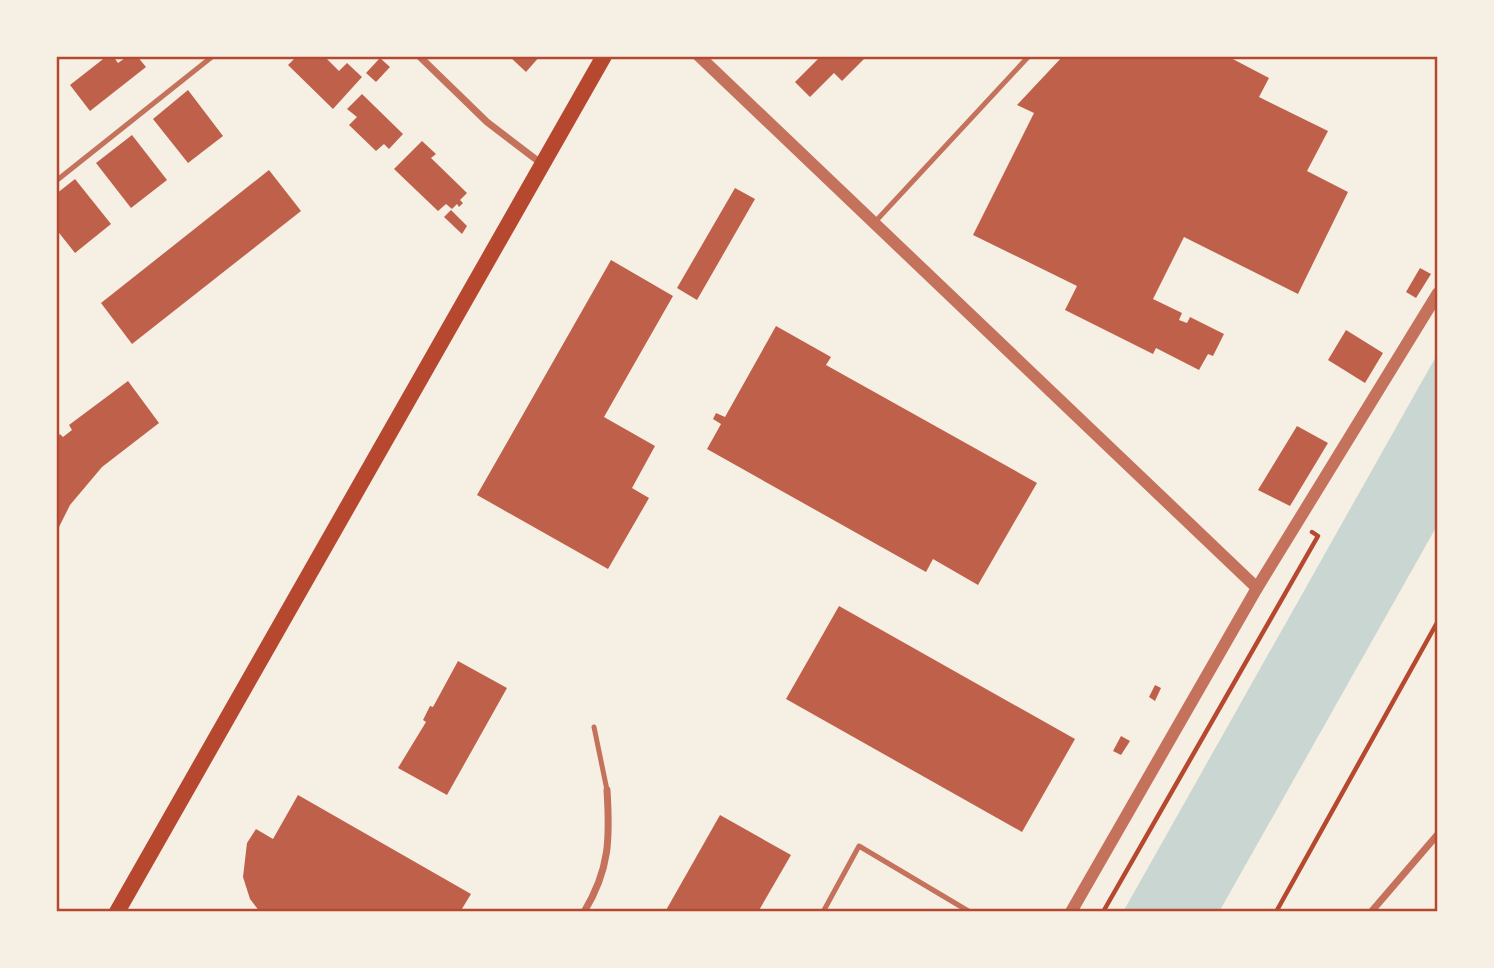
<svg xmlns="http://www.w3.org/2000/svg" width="1494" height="968" font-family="'Roboto Condensed',sans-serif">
  <rect width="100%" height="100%" fill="#f6efe4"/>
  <!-- water -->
  <polygon fill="#c9d6d2" points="1438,353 1438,524 1219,912 1123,912"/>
  <!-- building -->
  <g fill="#bf614a">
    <polygon points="107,56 113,56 118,63 128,56 137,56 146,67 90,111 70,85"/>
    <polygon points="297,56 324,56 339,71 347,63 362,77 333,109 288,65"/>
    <polygon points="509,56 540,56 526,72"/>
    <polygon points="821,56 867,56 842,81 834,73 810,97 795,82"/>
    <polygon points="1063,56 1227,56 1269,78 1259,97 1328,131 1307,171 1348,192 1298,294 1184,237 1153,299 1182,313 1179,320 1187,323 1190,317 1224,334 1213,356 1208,354 1199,370 1156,348 1153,354 1065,310 1077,286 973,235 1034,113 1017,105"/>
    <polygon points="380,58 390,67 376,82 366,73"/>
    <polygon points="188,90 223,136 188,163 153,119"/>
    <polygon points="362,94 403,134 389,149 384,144 376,151 349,125 357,117 347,109"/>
    <polygon points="132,135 167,180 131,208 96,163"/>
    <polygon points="422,141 436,154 431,158 467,193 460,200 463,203 459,207 457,204 452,209 446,204 438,211 394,169"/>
    <polygon points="269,170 301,211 132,344 101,303"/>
    <polygon points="75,179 111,224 75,253 56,229 56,194"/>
    <polygon points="735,188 755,199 697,300 677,288"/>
    <polygon points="451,210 467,226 462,234 444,217"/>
    <polygon points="611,260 673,296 604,417 655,446 632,488 649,498 608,569 477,495"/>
    <polygon points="1420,268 1431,274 1416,298 1406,292"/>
    <polygon points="776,326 831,357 826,365 1037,483 978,585 933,559 926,572 707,449 721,424 713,419 716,413 725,417"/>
    <polygon points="1346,330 1383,353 1365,383 1328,360"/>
    <polygon points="128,381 159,423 102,467 70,505 56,533 56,439 60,434 63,437 72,430 69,425"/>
    <polygon points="1297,426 1328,443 1290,506 1258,490"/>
    <polygon points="839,606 1075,739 1022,832 786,699"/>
    <polygon points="458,661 507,688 447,795 398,768 426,722 423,720 430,706 433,707"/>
    <polygon points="1155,685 1161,688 1155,701 1149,697"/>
    <polygon points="1121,736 1130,741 1121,755 1113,751"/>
    <polygon points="298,795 471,894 460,912 260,912 250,899 243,877 247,843 256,829 273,839"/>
    <polygon points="720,815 791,855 758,912 665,912"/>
  </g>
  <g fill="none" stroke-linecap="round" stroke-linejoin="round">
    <!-- path -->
    <g stroke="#b5482f" stroke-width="4.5">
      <polyline points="1103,912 1318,536 1312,532"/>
      <polyline points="1276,912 1438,621"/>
    </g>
    <!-- service -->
    <g stroke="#c5725c" stroke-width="5">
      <polyline points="56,181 213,56"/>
      <polyline points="874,223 1029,56"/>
      <polyline points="594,727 607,790"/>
      <polyline points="823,912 859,846 970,912"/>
    </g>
    <!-- minor -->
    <g stroke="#c5725c" stroke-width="7">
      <polyline points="419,56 487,122 542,164"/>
      <path d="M584,912C610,869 610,838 607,790"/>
      <polyline points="1371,912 1438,834"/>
    </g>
    <!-- tertiary -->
    <g stroke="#c5725c" stroke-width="12">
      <polyline points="699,56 1257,588"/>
      <polyline points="1071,912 1257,588 1438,293"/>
    </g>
    <!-- primary -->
    <polyline stroke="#b5482f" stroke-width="16" points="117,912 604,56"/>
  </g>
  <!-- border -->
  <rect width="1494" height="968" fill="none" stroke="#f6efe4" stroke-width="116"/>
  <rect x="58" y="58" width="1378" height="852" fill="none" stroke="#b5482f" stroke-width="2.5"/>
</svg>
